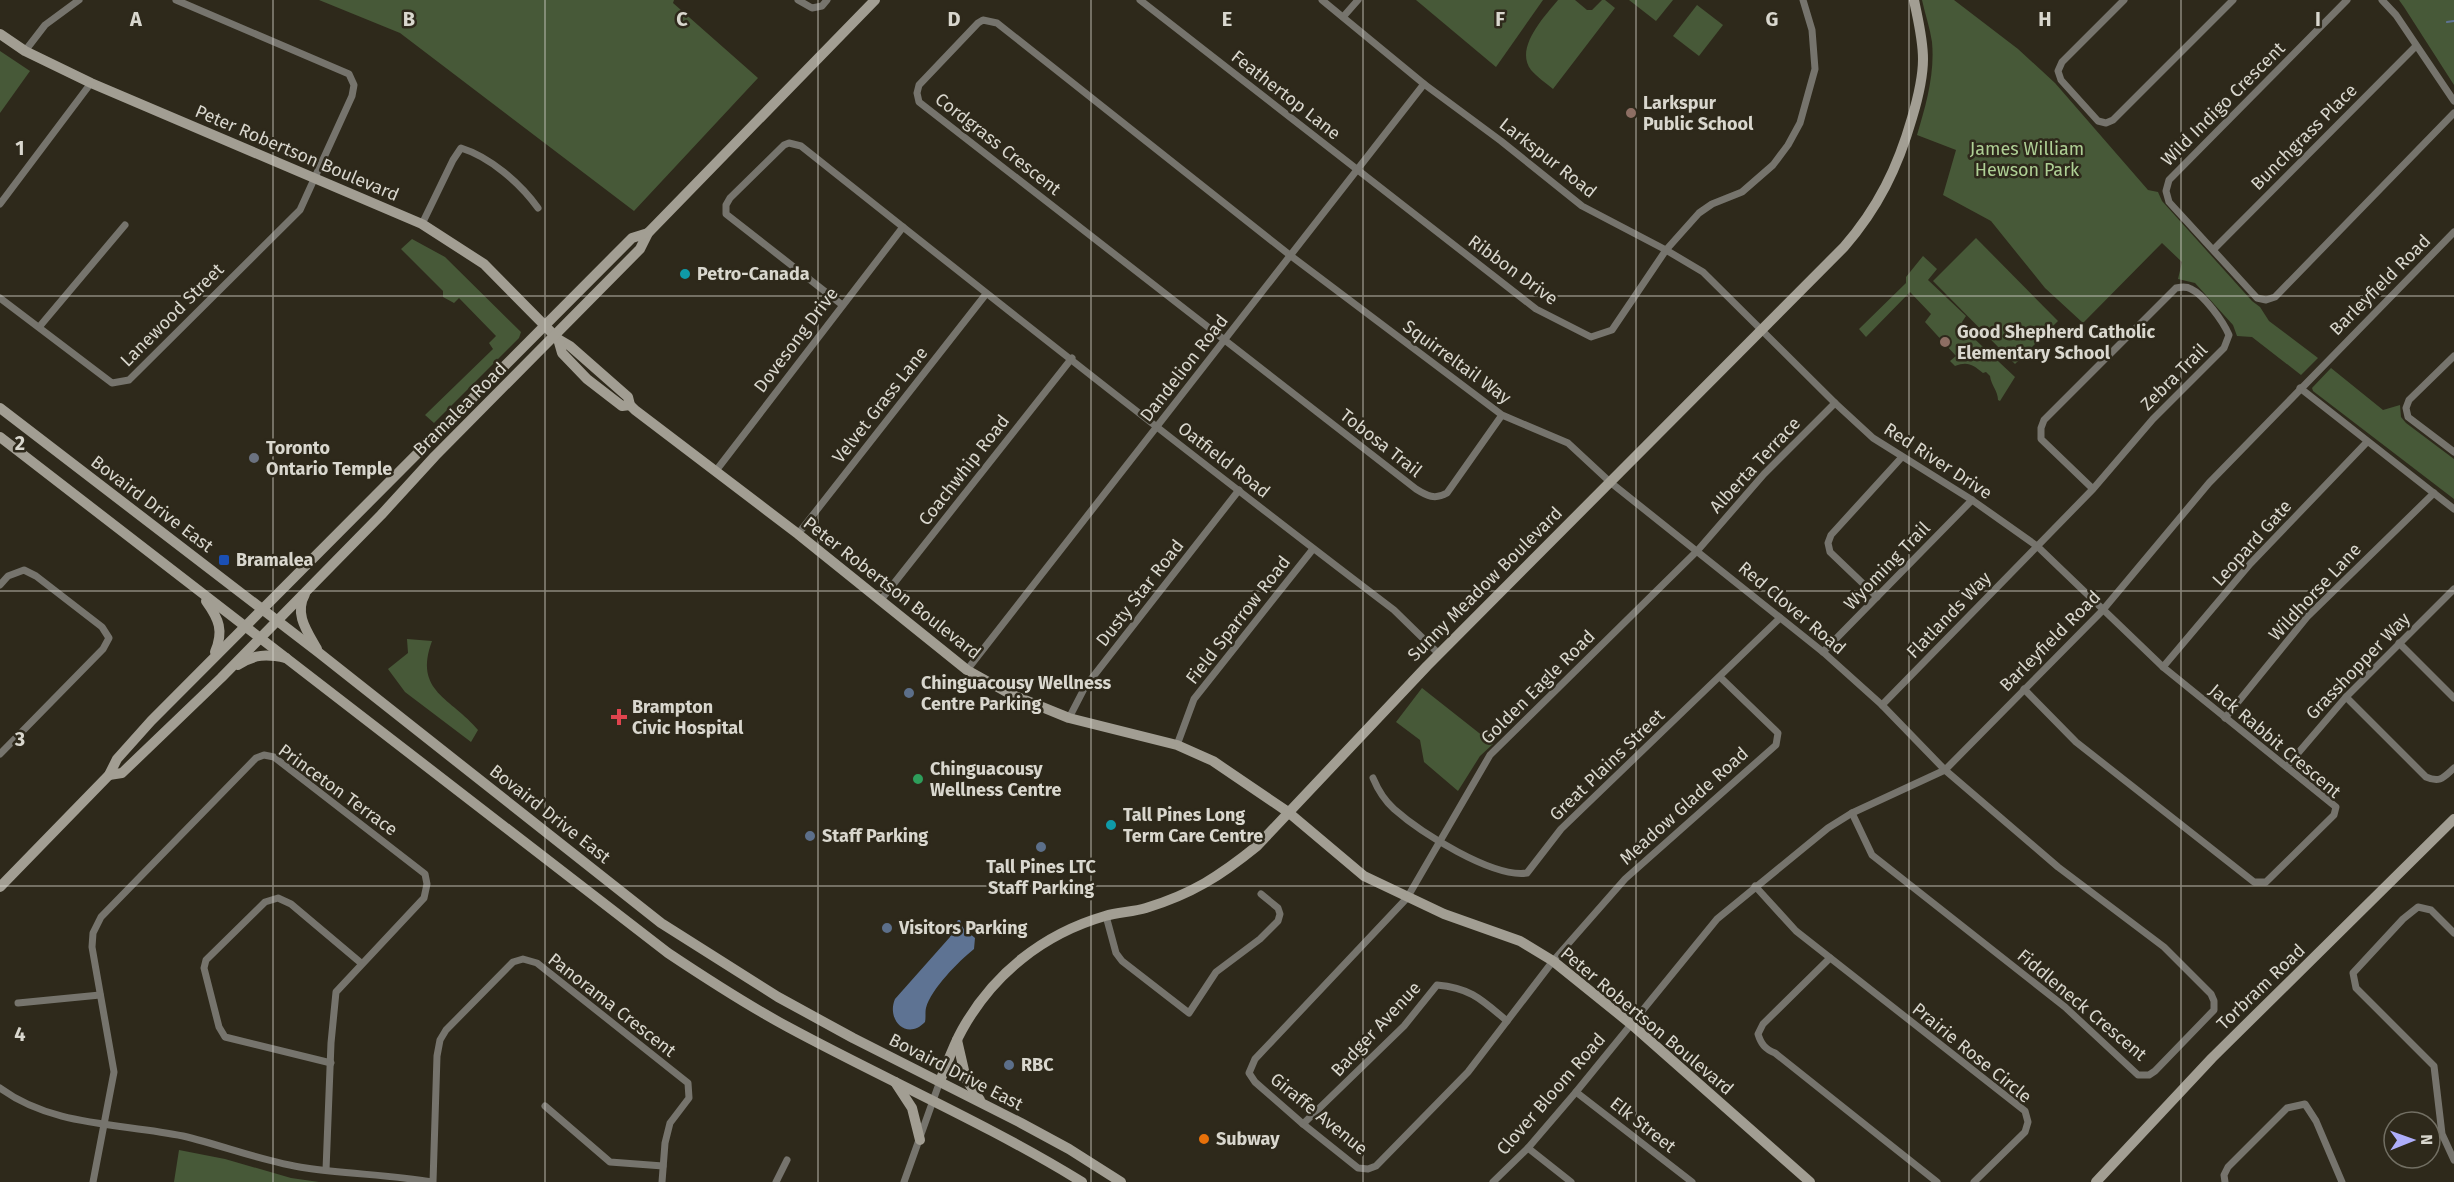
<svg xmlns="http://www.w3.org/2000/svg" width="2454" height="1182" font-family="'Fira Sans',sans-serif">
  <rect width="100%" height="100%" fill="#2e291b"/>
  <!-- green -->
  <g fill="#475938">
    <polygon points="319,0 674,0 673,3 758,78 634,211 400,33"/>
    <polygon points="1416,0 1543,0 1496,67"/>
    <path d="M1558,0H1575L1587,10H1592L1602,0H1605L1615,8L1553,89C1546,83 1537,77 1531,70C1514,48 1545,16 1558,0Z"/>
    <polygon points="1629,0 1673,0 1656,21"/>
    <path d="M1922,0H1954L2018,49L2055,83L2148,190L2158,192L2162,201L2252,301L2260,307L2269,321L2318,358L2301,375L2252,337L2237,336L2233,325L2195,283L2178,279L2182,262L2162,243L2083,323L2045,288L1991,221L1943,195L1956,150L1917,135C1926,105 1935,74 1932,42C1930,28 1925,14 1922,0Z"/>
    <polygon points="2399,0 2454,0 2454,85 2404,7"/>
    <polygon points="1697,5 1723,25 1699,56 1673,36"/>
    <polygon points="0,51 30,71 0,113"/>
    <polygon points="1976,238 2058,321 2015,364 1933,281"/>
    <polygon points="412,239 445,257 521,332 519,338 434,423 425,415 493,349 489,343 496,336 459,298 454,303 443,297 443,291 401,249"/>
    <path d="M1923,256L1937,269L1928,280L1966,316L1962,322L1965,330L2015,377L2000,401L1998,400C1998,391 1991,385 1990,376L1986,372L1983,373C1973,365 1968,361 1955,366L1950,361L1956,356L1925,322L1931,314L1910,292L1866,337L1859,329L1906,283V277Z"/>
    <polygon points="2331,368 2383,410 2400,405 2401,417 2406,423 2454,459 2454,499 2313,391 2312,388"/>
    <path d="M407,639L432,641C413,692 452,698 478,730L471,742L405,692L388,669L408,653Z"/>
    <polygon points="1422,688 1493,744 1480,756 1458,791 1424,762 1420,740 1396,722"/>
    <polygon points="179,1150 225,1159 291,1178 319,1182 174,1182"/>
  </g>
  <!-- water -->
  <path fill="#5e7393" d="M958,920H960L963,928L975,938L974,949C959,961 931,989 926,1008C925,1012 926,1018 925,1022C907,1041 886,1020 895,999L950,937V931Z"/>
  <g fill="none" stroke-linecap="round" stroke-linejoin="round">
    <!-- stream -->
    <polyline stroke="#5e7393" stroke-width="2" points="2447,22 2454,21"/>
    <!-- street -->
    <g stroke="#76746d" stroke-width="7">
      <polyline points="798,0 812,8 822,6 827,0"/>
      <polyline points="1140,0 1536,309 1591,337 1612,330 1666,250 1699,213 1712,204 1742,192 1773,165 1788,145 1800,123 1815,69 1812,30 1803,0"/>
      <polyline points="1322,0 1424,84 1501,141 1582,206 1666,250 1703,272 1835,403 1873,438 1972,500 2037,546 2163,667 2336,807 2334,815 2266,882 2254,882 2076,742 2024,689"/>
      <polyline points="2124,0 2062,62 2058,71 2061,80 2098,121 2106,123 2113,120 2233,0"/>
      <polyline points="2347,0 2169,180 2166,191 2169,202 2257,298 2266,300 2275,297 2454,113"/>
      <polyline points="2382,0 2396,15 2454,101"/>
      <polyline points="1343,17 1358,0"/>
      <polyline points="25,51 45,25 79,0"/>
      <polyline points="0,204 91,83"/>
      <path d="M422,224L453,160L461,148C490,157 520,183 538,208"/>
      <polyline points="2214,249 2416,46"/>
      <polyline points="0,298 112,383 129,380 300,210 352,96 354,85 349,74 176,0"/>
      <path d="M841,304L726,214V205L730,198L784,145L789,143L801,146C997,302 1194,458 1394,610L1439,654"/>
      <polyline points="40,326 125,225"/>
      <polyline points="2454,356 2409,400 2406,408 2408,417 2454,452"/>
      <polyline points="2300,388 2454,509"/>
      <path d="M1502,415L1447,493C1435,500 1427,496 1416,489L919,102L917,93L919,85L978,23L983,20L997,23L1291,256L1502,415L1568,443L1610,482L1823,652L1882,705L1945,770L2058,867L2164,947L2211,994L2214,1001V1010L2155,1071L2149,1075H2138L2065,1007L1872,855L1852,813"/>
      <polyline points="715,472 903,227"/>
      <polyline points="798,534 986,294"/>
      <polyline points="0,585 8,576 24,570 36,576 102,627 109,638 103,649 0,754"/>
      <polyline points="1877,597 1830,552 1828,543 1831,535 1902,457"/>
      <polyline points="880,601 1072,358"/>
      <polyline points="2399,643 2454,698"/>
      <polyline points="1823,652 1972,500"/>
      <polyline points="2163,667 2250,564 2367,442"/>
      <polyline points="967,670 1424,84"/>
      <polyline points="1720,677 1778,733 1776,745 1625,879 1553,961 1468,1072 1376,1166 1368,1169 1358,1168 1303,1124 1255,1082 1249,1073 1255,1059 1407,898 1490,755 1698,550 1764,474 1835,403"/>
      <path d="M2346,697L2426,777C2440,783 2443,778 2454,768"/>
      <path d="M1882,705L2093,489L2153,419L2224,348L2229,335C2223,321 2204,295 2191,289C2186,286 2181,287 2176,288L2044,420L2041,428V439L2093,489"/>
      <polyline points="1069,718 1085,687 1239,490"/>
      <polyline points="2225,718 2307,617 2434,493"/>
      <polyline points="1177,745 1194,699 1313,549"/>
      <polyline points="2287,766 2346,697 2454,589"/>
      <path d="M1373,778C1378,790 1384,800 1394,809C1420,832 1492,878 1527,873L1561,829L1780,618"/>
      <polyline points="1755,886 1796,931 2025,1111 2028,1122 2025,1132 1974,1182"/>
      <polyline points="1106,916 1116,953 1122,961 1189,1013 1216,972 1260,939 1278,921 1280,914 1278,908 1261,894"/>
      <polyline points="2454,933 2431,910 2418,907 2403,919 2353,973 2356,988 2434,1066 2442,1134 2454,1160"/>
      <path d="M1830,958L1763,1024L1758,1034C1761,1044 1765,1049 1775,1053L1937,1182"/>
      <polyline points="18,1003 100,995"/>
      <polyline points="331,1063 225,1037 219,1027 204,968 206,960 265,902 278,898 291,904 361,963"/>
      <path d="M0,1088C53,1127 121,1123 183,1136C225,1146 264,1162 306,1168C348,1174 391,1175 433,1182L437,1056L440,1040L446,1030L513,962L523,959L537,963L688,1083L689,1098L670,1123L665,1143L662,1182"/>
      <polyline points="1576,1092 1692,1182"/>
      <polyline points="545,1106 610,1162 663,1166"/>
      <path d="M1303,1124L1404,1026L1437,985C1471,988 1482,1000 1507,1021"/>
      <polyline points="1528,1148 1571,1182"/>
      <polyline points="93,1182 114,1072 92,947 93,933 101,917 256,758 264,755 274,757 425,874 427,884 424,898 336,992 331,1043 326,1170"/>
      <polyline points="776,1182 787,1160"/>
      <polyline points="904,1182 940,1081"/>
      <polyline points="1493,1182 1528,1148 1576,1092 1717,919 1828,828 1852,813 1945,770 2102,611 2209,483 2454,232"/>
      <polyline points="2225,1182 2224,1175 2228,1167 2287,1108 2305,1104 2316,1121 2342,1182"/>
    </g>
    <!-- secondary -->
    <g stroke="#a29e93" stroke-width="10">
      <polyline points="0,34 25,51 91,83 422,224 484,264 558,339 570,346 628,397 630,405 635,410 798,534 967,670 1010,694 1069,718 1177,745 1213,761 1288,812 1364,876 1444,914 1520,941 1553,961 1631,1024 1810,1182"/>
      <polyline points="558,339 562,353 587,379 622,406 630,405"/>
      <polyline points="0,408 318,652 661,923 778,997 853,1038 1021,1123 1069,1149 1121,1182"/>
      <path d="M0,437L668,953C707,979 747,1005 788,1027C886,1080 988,1124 1082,1182"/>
      <path d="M305,594C294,614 307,631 317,649"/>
      <path d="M206,601C219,619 224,631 215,652"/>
      <path d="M238,665C254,654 267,654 286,658"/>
      <polyline points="109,775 122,773 221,678 381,515 435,456 640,249 648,233 875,0"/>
      <polyline points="0,887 109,775 117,759 151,721 632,238 648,233"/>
      <polyline points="957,1040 966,1079 980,1100"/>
      <path d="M940,1081C947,1064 953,1046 962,1030C993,974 1043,934 1105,916C1118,912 1133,912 1146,908C1192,894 1220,876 1257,846L1427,666L1844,247C1878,208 1898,167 1912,118C1918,98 1923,79 1923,59C1923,39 1918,20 1914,0"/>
      <polyline points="895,1082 912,1108 920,1140"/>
      <polyline points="2096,1182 2212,1058 2454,819"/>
    </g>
  </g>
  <!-- grid -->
  <path fill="none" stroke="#d9d7ce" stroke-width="1.5" stroke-opacity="0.55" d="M273,0V1182M545,0V1182M818,0V1182M1091,0V1182M1363,0V1182M1636,0V1182M1909,0V1182M2181,0V1182M0,296H2454M0,591H2454M0,886H2454"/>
  <!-- markers -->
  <g fill="#8d6e63" stroke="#2e291b" stroke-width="2">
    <circle cx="1631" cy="113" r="6"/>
    <circle cx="1945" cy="342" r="6"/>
  </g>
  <g fill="#0f9aa8" stroke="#2e291b" stroke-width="2">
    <circle cx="685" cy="274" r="6"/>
    <circle cx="1111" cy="825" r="6"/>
  </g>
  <circle fill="#6b7280" stroke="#2e291b" stroke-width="2" cx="254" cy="458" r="6"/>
  <rect fill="#1a4fb4" stroke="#2e291b" stroke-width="2" x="218" y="554" width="12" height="12" rx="3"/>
  <g fill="#5c6f8a" stroke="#2e291b" stroke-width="2">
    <circle cx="909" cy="693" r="6"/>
    <circle cx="810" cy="836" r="6"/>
    <circle cx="1041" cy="847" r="6"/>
    <circle cx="887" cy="928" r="6"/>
    <circle cx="1009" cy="1065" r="6"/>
  </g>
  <path fill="#e0444e" stroke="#2e291b" stroke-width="2" d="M616 708h6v6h6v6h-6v6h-6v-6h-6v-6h6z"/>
  <circle fill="#2e9e5b" stroke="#2e291b" stroke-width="2" cx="918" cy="779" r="6"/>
  <circle fill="#e8710a" stroke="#2e291b" stroke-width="2" cx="1204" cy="1139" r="6"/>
  <g text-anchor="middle" stroke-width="5" stroke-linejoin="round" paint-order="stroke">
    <!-- street labels -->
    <g font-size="18" fill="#d9d7ce" stroke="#2e291b">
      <text transform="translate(1286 95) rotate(38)" y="6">Feathertop Lane</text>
      <text transform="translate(2223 104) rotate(-45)" y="6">Wild Indigo Crescent</text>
      <text transform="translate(2304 137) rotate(-45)" y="6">Bunchgrass Place</text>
      <text transform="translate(998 144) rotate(38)" y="6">Cordgrass Crescent</text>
      <text transform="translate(297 153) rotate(23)" y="6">Peter Robertson Boulevard</text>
      <text transform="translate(1548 158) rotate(38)" y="6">Larkspur Road</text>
      <text transform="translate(1513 270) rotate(36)" y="6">Ribbon Drive</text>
      <text transform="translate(2380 285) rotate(-45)" y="6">Barleyfield Road</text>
      <text transform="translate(172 315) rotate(-45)" y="6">Lanewood Street</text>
      <text transform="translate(796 340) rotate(-53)" y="6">Dovesong Drive</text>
      <text transform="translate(1457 362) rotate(36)" y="6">Squirreltail Way</text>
      <text transform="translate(1184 368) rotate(-52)" y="6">Dandelion Road</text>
      <text transform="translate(2174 377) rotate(-45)" y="6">Zebra Trail</text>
      <text transform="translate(880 405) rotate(-52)" y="6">Velvet Grass Lane</text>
      <text transform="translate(460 409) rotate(-45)" y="6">Bramalea Road</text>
      <text transform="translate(1381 443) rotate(38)" y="6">Tobosa Trail</text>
      <text transform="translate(1224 460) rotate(38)" y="6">Oatfield Road</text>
      <text transform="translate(1938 461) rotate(33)" y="6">Red River Drive</text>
      <text transform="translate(1755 465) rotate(-47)" y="6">Alberta Terrace</text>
      <text transform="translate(964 470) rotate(-52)" y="6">Coachwhip Road</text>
      <text transform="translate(152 504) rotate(37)" y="6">Bovaird Drive East</text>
      <text transform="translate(2252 543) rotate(-48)" y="6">Leopard Gate</text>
      <text transform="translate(1887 566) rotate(-46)" y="6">Wyoming Trail</text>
      <text transform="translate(1485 584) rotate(-45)" y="6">Sunny Meadow Boulevard</text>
      <text transform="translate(892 588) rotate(38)" y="6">Peter Robertson Boulevard</text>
      <text transform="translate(2315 592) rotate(-47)" y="6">Wildhorse Lane</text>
      <text transform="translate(1140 593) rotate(-52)" y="6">Dusty Star Road</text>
      <text transform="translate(1792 608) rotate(40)" y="6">Red Clover Road</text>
      <text transform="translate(1949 615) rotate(-46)" y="6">Flatlands Way</text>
      <text transform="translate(1238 620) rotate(-52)" y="6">Field Sparrow Road</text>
      <text transform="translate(2050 641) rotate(-45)" y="6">Barleyfield Road</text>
      <text transform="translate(2358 666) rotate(-46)" y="6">Grasshopper Way</text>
      <text transform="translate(1538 687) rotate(-45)" y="6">Golden Eagle Road</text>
      <text transform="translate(2275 741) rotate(40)" y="6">Jack Rabbit Crescent</text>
      <text transform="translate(1607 765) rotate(-44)" y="6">Great Plains Street</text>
      <text transform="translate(338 790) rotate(36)" y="6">Princeton Terrace</text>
      <text transform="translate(1684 806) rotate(-42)" y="6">Meadow Glade Road</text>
      <text transform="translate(550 814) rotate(38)" y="6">Bovaird Drive East</text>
      <text transform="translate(2261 987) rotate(-44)" y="6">Torbram Road</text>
      <text transform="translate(612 1005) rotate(38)" y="6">Panorama Crescent</text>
      <text transform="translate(2082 1005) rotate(40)" y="6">Fiddleneck Crescent</text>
      <text transform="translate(1647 1021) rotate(40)" y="6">Peter Robertson Boulevard</text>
      <text transform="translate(1376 1029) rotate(-47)" y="6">Badger Avenue</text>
      <text transform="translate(1972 1053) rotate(39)" y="6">Prairie Rose Circle</text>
      <text transform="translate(956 1072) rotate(27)" y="6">Bovaird Drive East</text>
      <text transform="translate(1551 1094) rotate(-49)" y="6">Clover Bloom Road</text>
      <text transform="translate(1319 1114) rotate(39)" y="6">Giraffe Avenue</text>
      <text transform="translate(1643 1125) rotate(38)" y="6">Elk Street</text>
    </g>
    <!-- poi labels -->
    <g font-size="18" font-weight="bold" fill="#d9d7ce" stroke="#2e291b" text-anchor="start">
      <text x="1643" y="109">Larkspur<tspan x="1643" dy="21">Public School</tspan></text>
      <text x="697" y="280">Petro-Canada</text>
      <text x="1957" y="338">Good Shepherd Catholic<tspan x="1957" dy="21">Elementary School</tspan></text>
      <text x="266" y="454">Toronto<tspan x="266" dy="21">Ontario Temple</tspan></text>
      <text x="236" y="566">Bramalea</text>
      <text x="921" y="689">Chinguacousy Wellness<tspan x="921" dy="21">Centre Parking</tspan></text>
      <text x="632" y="713">Brampton<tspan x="632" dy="21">Civic Hospital</tspan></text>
      <text x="930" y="775">Chinguacousy<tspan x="930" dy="21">Wellness Centre</tspan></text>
      <text x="1123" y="821">Tall Pines Long<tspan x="1123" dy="21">Term Care Centre</tspan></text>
      <text x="822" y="842">Staff Parking</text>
      <text x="1041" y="873" text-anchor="middle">Tall Pines LTC<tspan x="1041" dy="21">Staff Parking</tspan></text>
      <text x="899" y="934">Visitors Parking</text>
      <text x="1021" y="1071">RBC</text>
      <text x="1216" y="1145">Subway</text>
    </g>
    <!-- park labels -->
    <g font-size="18" fill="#afd095" stroke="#2e291b">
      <text x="2027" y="155">James William<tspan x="2027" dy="21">Hewson Park</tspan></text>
    </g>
  </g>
  <g font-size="20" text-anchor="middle" font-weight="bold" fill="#d9d7ce" stroke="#2e291b" stroke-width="5" stroke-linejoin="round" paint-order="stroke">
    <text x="136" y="26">A</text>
    <text x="409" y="26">B</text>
    <text x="682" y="26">C</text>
    <text x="954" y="26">D</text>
    <text x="1227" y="26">E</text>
    <text x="1500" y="26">F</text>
    <text x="1772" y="26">G</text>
    <text x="2045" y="26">H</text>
    <text x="2318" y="26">I</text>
    <text x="20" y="155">1</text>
    <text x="20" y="450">2</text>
    <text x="20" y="746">3</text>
    <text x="20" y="1041">4</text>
  </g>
  <!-- north arrow -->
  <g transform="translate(2412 1140) rotate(89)"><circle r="28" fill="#2e291b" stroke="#726f63" stroke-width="1.5"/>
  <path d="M0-4.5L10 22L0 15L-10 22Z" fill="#aeaefa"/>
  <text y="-9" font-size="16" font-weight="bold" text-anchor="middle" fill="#d9d7ce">N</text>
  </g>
</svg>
